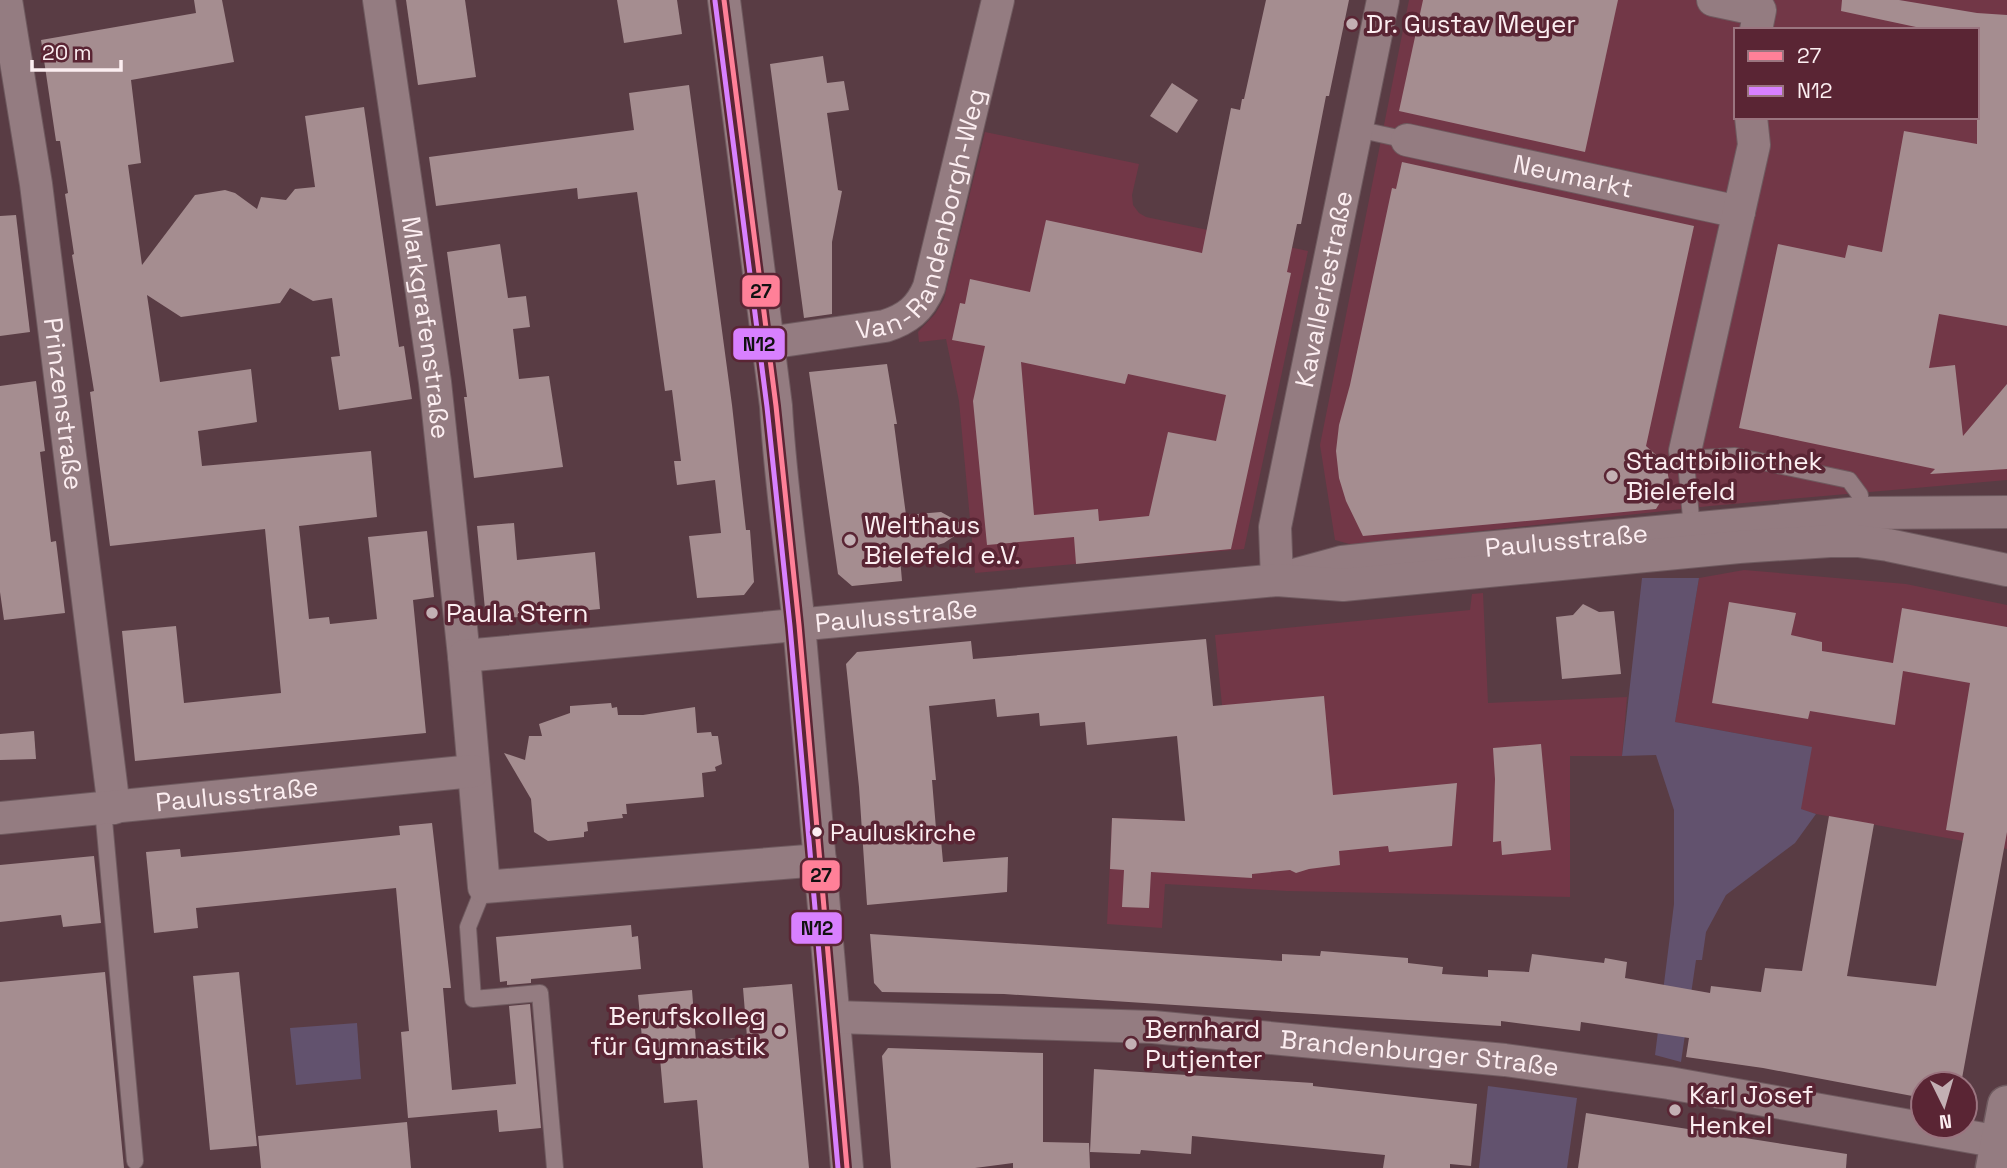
<svg xmlns="http://www.w3.org/2000/svg" width="2007" height="1168" font-family="'Space Grotesk',sans-serif">
  <rect width="100%" height="100%" fill="#593c44"/>
  <!-- built -->
  <g fill="#723747" fill-rule="evenodd">
    <path d="M1409,0H2007V480L1710,506L1353,545L1335,540L1320,445ZM1736,30H1977V117H1736Z"/>
    <polygon points="985,132 1139,164 1132,195 1133,205 1139,213 1146,217 1308,251 1244,549 975,573 959,401 946,339 919,342 918,332 935,314 944,299"/>
    <polygon points="1744,570 1906,584 2007,605 2007,849 1816,814 1800,809 1811,747 1675,722 1699,578"/>
    <polygon points="1483,593 1488,703 1627,697 1622,756 1570,756 1570,897 1287,891 1165,884 1162,928 1107,924 1112,818 1185,821 1228,765 1215,635 1470,610 1472,594"/>
  </g>
  <!-- green -->
  <g fill="#62526e">
    <polygon points="1642,578 1699,578 1675,722 1812,747 1801,809 1816,814 1795,843 1726,895 1706,932 1702,960 1696,960 1681,1062 1655,1055 1674,904 1674,810 1656,755 1622,756"/>
    <polygon points="357,1023 361,1079 296,1085 290,1028"/>
    <polygon points="1488,1086 1577,1098 1567,1168 1479,1168"/>
  </g>
  <!-- building -->
  <g fill="#a58d90" fill-rule="evenodd">
    <polygon points="194,0 222,0 234,62 131,80 141,163 128,165 142,265 195,195 225,190 235,193 257,209 261,197 286,200 295,189 315,187 305,116 364,107 399,347 404,346 412,399 339,410 331,357 340,356 332,298 313,301 290,288 280,303 181,317 147,295 160,382 251,369 257,422 198,431 202,466 371,451 377,517 299,526 309,619 329,617 330,624 377,619 368,537 427,531 434,597 413,600 426,733 135,761 122,631 176,626 184,703 281,693 265,529 110,546 90,392 94,391 72,255 74,254 65,194 68,193 60,141 56,141 41,40 196,13"/>
    <polygon points="406,0 465,0 476,77 418,85"/>
    <polygon points="617,0 677,0 682,34 624,43"/>
    <path d="M1266,0H1349L1329,96H1326L1301,224H1297L1287,272L1291,273L1231,549L1076,564L1074,537L987,545L973,401L985,346L952,340L960,303L965,304L970,279L1030,292L1046,220L1202,253L1231,108L1240,110L1242,99H1244ZM1021,362L1125,384L1128,374L1226,395L1216,441L1168,432L1149,516L1099,521L1098,509L1034,515Z"/>
    <polygon points="1423,0 1618,0 1585,152 1399,111"/>
    <polygon points="1842,0 1899,0 1977,13 2007,15 2007,326 1939,314 1929,368 1955,365 1963,436 2007,384 2007,469 1930,474 1935,469 1739,428 1778,244 1845,258 1848,245 1882,252 1904,131 1977,144 1977,30 1930,30 1841,11"/>
    <polygon points="823,56 827,83 844,81 849,110 827,113 838,190 842,191 832,242 832,314 804,318 770,64"/>
    <polygon points="1172,83 1198,100 1177,133 1150,116"/>
    <polygon points="689,85 732,405 746,530 750,530 754,582 744,595 697,598 689,536 721,533 715,480 677,485 674,461 681,461 672,390 665,391 637,192 578,199 577,188 436,206 429,157 634,130 629,93"/>
    <polygon points="1402,162 1694,226 1646,446 1663,461 1667,470 1669,480 1667,491 1656,509 1363,536 1346,501 1339,478 1336,451 1339,425 1350,385 1392,188 1396,189"/>
    <polygon points="16,215 30,332 0,336 0,216"/>
    <polygon points="500,244 508,298 526,296 530,327 513,329 519,379 549,376 563,467 474,478 464,397 467,397 447,252"/>
    <polygon points="887,364 897,424 894,424 906,515 941,512 968,527 944,543 900,557 902,581 852,586 838,574 809,372"/>
    <polygon points="36,381 45,451 40,452 51,542 56,541 65,613 4,620 0,592 0,386"/>
    <polygon points="514,523 517,560 595,552 600,609 486,620 477,526"/>
    <polygon points="1729,602 1796,613 1791,635 1822,642 1822,651 1893,663 1902,608 2007,627 2007,832 1961,1084 1923,1084 1923,1098 1763,1068 1686,1057 1689,1038 1581,1022 1580,1031 1501,1021 1501,1026 1004,994 882,992 874,983 870,934 1282,961 1282,954 1320,956 1321,951 1408,958 1408,963 1443,967 1442,974 1488,977 1488,970 1529,972 1532,954 1604,963 1605,958 1627,962 1625,978 1710,993 1711,986 1761,992 1765,968 1802,971 1829,816 1874,824 1847,976 1936,986 1964,833 1946,830 1970,683 1903,671 1895,725 1810,711 1808,719 1712,703"/>
    <polygon points="1583,604 1599,612 1614,611 1621,674 1562,679 1556,617 1573,615"/>
    <polygon points="1206,639 1213,706 1324,696 1333,795 1457,783 1452,846 1389,852 1388,846 1339,851 1340,865 1309,869 1296,873 1290,870 1252,874 1252,878 1151,872 1149,908 1122,907 1124,870 1110,869 1112,818 1185,821 1177,736 1087,745 1085,722 1040,726 1039,713 997,717 995,699 929,706 936,780 932,780 937,841 941,840 943,862 1008,857 1007,892 867,905 859,787 846,664 857,652 971,641 973,659"/>
    <polygon points="611,703 612,708 617,707 618,715 643,715 695,707 697,733 711,732 712,736 718,736 722,764 715,767 716,771 702,773 704,797 626,804 627,814 622,814 623,818 587,822 588,831 584,832 584,837 548,841 534,832 531,799 504,753 525,760 529,736 542,736 539,724 570,713 570,706"/>
    <polygon points="34,731 36,759 0,760 0,734"/>
    <polygon points="1541,744 1551,850 1502,855 1501,841 1493,842 1495,779 1493,748"/>
    <polygon points="432,823 451,988 443,988 452,1090 516,1084 509,1006 530,1004 541,1128 499,1132 497,1110 408,1118 401,1032 409,1031 396,888 196,908 198,928 154,933 146,852 180,849 181,857 236,852 400,835 399,826"/>
    <polygon points="94,856 101,923 63,927 61,915 0,922 0,865"/>
    <polygon points="631,925 632,937 638,936 641,969 531,979 531,983 507,985 507,981 500,982 496,937"/>
    <polygon points="105,972 124,1168 0,1168 0,982"/>
    <polygon points="239,972 257,1146 210,1150 193,976"/>
    <polygon points="792,984 809,1168 703,1168 697,1100 664,1103 659,1047 643,1049 638,995 692,990 696,1042 747,1037 743,988"/>
    <polygon points="888,1048 1043,1053 1043,1142 1089,1143 1090,1168 1013,1168 1013,1163 975,1168 891,1168 882,1056"/>
    <polygon points="1094,1069 1313,1083 1313,1086 1477,1104 1471,1166 1450,1164 1450,1168 1383,1168 1385,1155 1192,1136 1191,1154 1141,1150 1140,1154 1090,1152"/>
    <polygon points="1586,1113 1847,1154 1846,1168 1578,1168"/>
    <polygon points="407,1122 411,1168 261,1168 258,1136"/>
  </g>
  <g fill="none" stroke-linecap="round" stroke-linejoin="round">
    <!-- lane casing -->
    <g stroke="#6f5a5f" stroke-width="18">
      <g id="lane">
        <polyline points="1357,129 1407,140"/>
        <polyline points="1685,451 1692,529"/>
        <polyline points="1686,459 1735,456 1849,480 1860,495 1860,513"/>
        <polyline points="103,809 135,1161"/>
        <polyline points="484,887 468,927 473,999 540,993 555,1168"/>
      </g>
    </g>
    <!-- street casing -->
    <g stroke="#6f5a5f" stroke-width="34">
      <g id="street">
        <path id="s1" d="M6,0L36,184L114,808"/>
        <path id="s2" d="M379,0L435,382L464,656L484,887L820,860"/>
        <path d="M724,0L776,406C780,480 791,552 799,625L847,1168"/>
        <polyline points="1713,0 1760,10 1756,30"/>
        <path id="s3" d="M1407,140L1739,212"/>
        <path id="s4" d="M768,343L885,326C907,319 920,309 929,287L998,0"/>
        <polyline points="1685,451 1754,145 1751,117"/>
        <path id="s5" d="M1298,574L1342,562L1388,557L1860,513L2007,512"/>
        <path id="s6" d="M1277,580L1275,527L1383,0"/>
        <path id="s7" d="M464,656L1277,580L1343,585L1739,547L1830,541H1858L1888,545L2007,570"/>
        <path id="s8" d="M0,818L473,771"/>
        <path id="s9" d="M835,1017L1153,1027L1505,1060L1669,1083L2000,1142"/>
      </g>
    </g>
    <!-- secondary casing -->
    <g stroke="#6f5a5f" stroke-width="41">
      <polyline id="secondary" points="1995,1168 2007,1105"/>
    </g>
    <!-- lane -->
    <use href="#lane" stroke="#947c81" stroke-width="16"/>
    <!-- street -->
    <use href="#street" stroke="#947c81" stroke-width="32"/>
    <!-- secondary -->
    <use href="#secondary" stroke="#947c81" stroke-width="38"/>
    <!-- bus-1 casing -->
    <g stroke="#5a2534" stroke-width="10">
      <polyline id="bus-1" points="724,0 776,406 799,625 847,1168"/>
    </g>
    <!-- bus-2 casing -->
    <g stroke="#5a2534" stroke-width="10">
      <polyline id="bus-2" points="715,1 767,407 790,626 838,1168"/>
    </g>
    <!-- bus-1 -->
    <use href="#bus-1" stroke="#ff8098" stroke-width="5"/>
    <!-- bus-2 -->
    <use href="#bus-2" stroke="#d880ff" stroke-width="5"/>
  </g>
  <!-- markers -->
  <g fill="#c3b0b4" stroke="#5a2534" stroke-width="2.5">
    <circle cx="1352" cy="24" r="7"/>
    <circle cx="1612" cy="476" r="7"/>
    <circle cx="850" cy="540" r="7"/>
    <circle cx="432" cy="613" r="7"/>
    <circle cx="780" cy="1031" r="7"/>
    <circle cx="1131" cy="1044" r="7"/>
    <circle cx="1675" cy="1110" r="7"/>
  </g>
  <circle fill="#fceef1" stroke="#5a2534" stroke-width="2.5" cx="817" cy="832" r="6"/>
  <g text-anchor="middle" stroke-width="7" stroke-linejoin="round" paint-order="stroke">
    <!-- bus labels -->
    <g font-size="24" fill="#fceef1" stroke="#5a2534" text-anchor="start">
      <text x="830" y="841">Pauluskirche</text>
    </g>
    <!-- poi labels -->
    <g font-size="26" fill="#fceef1" stroke="#5a2534" text-anchor="start">
      <text x="1366" y="33">Dr. Gustav Meyer</text>
      <text x="1626" y="470">Stadtbibliothek<tspan x="1626" dy="30">Bielefeld</tspan></text>
      <text x="864" y="534">Welthaus<tspan x="864" dy="30">Bielefeld e.V.</tspan></text>
      <text x="446" y="622">Paula Stern</text>
      <text x="766" y="1025" text-anchor="end">Berufskolleg<tspan x="766" dy="30">für Gymnastik</tspan></text>
      <text x="1145" y="1038">Bernhard<tspan x="1145" dy="30">Putjenter</tspan></text>
      <text x="1689" y="1104">Karl Josef<tspan x="1689" dy="30">Henkel</tspan></text>
    </g>
    <!-- street labels -->
    <g font-size="26" fill="#fceef1" stroke="#5a2534">
      <text dy="9" stroke="none"><textPath href="#s3" startOffset="170">Neumarkt</textPath></text>
      <text dy="9" stroke="none"><textPath href="#s4" startOffset="236">Van-Randenborgh-Weg</textPath></text>
      <text dy="9" stroke="none"><textPath href="#s6" startOffset="296">Kavalleriestraße</textPath></text>
      <text dy="9" stroke="none"><textPath href="#s2" startOffset="331">Markgrafenstraße</textPath></text>
      <text dy="9" stroke="none"><textPath href="#s1" startOffset="408">Prinzenstraße</textPath></text>
      <text dy="9" stroke="none"><textPath href="#s5" startOffset="271">Paulusstraße</textPath></text>
      <text dy="9" stroke="none"><textPath href="#s7" startOffset="434">Paulusstraße</textPath></text>
      <text dy="9" stroke="none"><textPath href="#s8" startOffset="238">Paulusstraße</textPath></text>
      <text dy="9" stroke="none"><textPath href="#s9" startOffset="586">Brandenburger Straße</textPath></text>
    </g>
  </g>
  <g stroke="#5a2534" stroke-width="2.5">
    <rect x="741" y="274" width="40" height="34" rx="7" fill="#ff8098"/>
    <rect x="732" y="327" width="54" height="34" rx="7" fill="#d880ff"/>
    <rect x="801" y="859" width="40" height="33" rx="7" fill="#ff8098"/>
    <rect x="790" y="911" width="53" height="34" rx="7" fill="#d880ff"/>
  </g>
  <g font-size="19" text-anchor="middle" font-weight="bold" fill="#111">
    <text x="761" y="298">27</text>
    <text x="759" y="351">N12</text>
    <text x="821" y="882">27</text>
    <text x="817" y="935">N12</text>
  </g>
  <!-- legend -->
  <rect x="1734" y="28" width="245" height="91" fill="#5a2534" stroke="#9b7580" stroke-width="2"/>
  <rect x="1748" y="51" width="35" height="10" fill="#ff8098" stroke="#9b7580" stroke-width="2"/>
  <text x="1797" y="63" font-size="21" fill="#fceef1">27</text>
  <rect x="1748" y="86" width="35" height="10" fill="#d880ff" stroke="#9b7580" stroke-width="2"/>
  <text x="1797" y="98" font-size="21" fill="#fceef1">N12</text>
  <!-- north arrow -->
  <g transform="translate(1944 1105) rotate(175)"><circle r="33" fill="#5a2534" stroke="#9b7580" stroke-width="2"/>
  <path d="M0-5L12 26L0 18L-12 26Z" fill="#c3b0b4"/>
  <text y="-10" font-size="19" font-weight="bold" text-anchor="middle" fill="#fceef1">N</text>
  </g>
  <!-- scale -->
  <path d="M32 60v10h89v-10" fill="none" stroke="#fceef1" stroke-width="3.5"/>
  <text x="42" y="60" font-size="21" fill="#fceef1" stroke="#5a2534" stroke-width="5" paint-order="stroke">20 m</text>
</svg>
